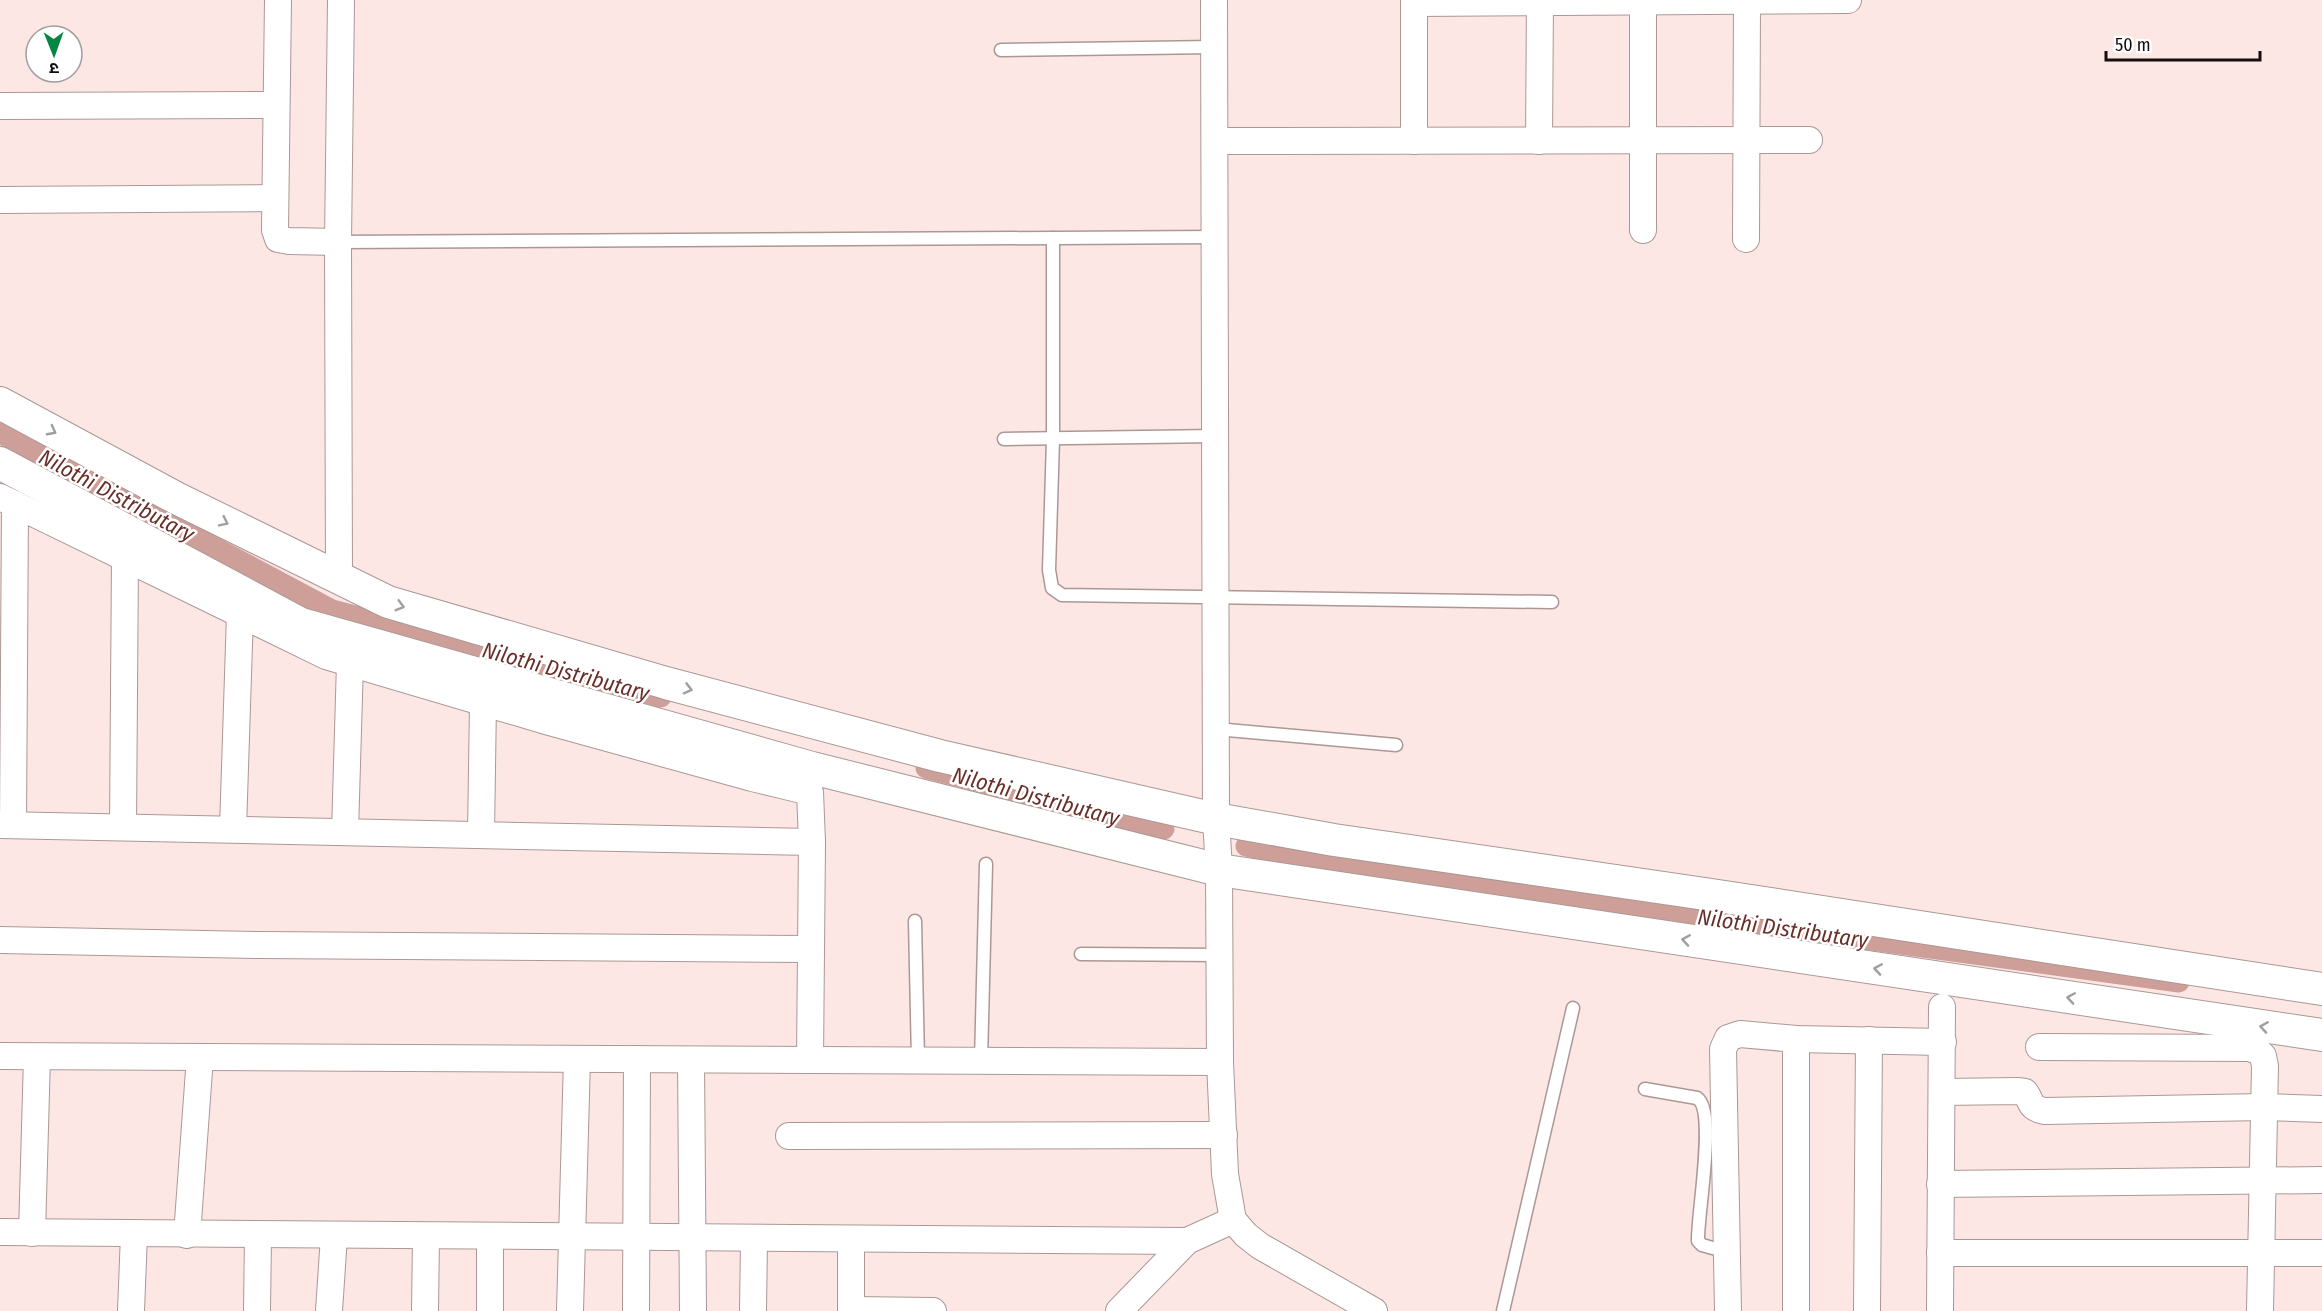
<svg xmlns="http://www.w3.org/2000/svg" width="2322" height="1311" font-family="'Fira Sans Condensed','Noto Sans Devanagari',sans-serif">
  <rect width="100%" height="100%" fill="#fce7e5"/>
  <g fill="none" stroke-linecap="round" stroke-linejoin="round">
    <!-- canal -->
    <g stroke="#ce9f99" stroke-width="21">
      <polyline points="0,433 332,610 661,697"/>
      <polyline points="926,768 1164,829"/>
      <polyline points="1246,846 1358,870 2179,982"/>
    </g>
    <!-- service casing -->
    <g stroke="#ab9895" stroke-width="15">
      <g id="service">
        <polyline points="1001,50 1214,47"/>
        <polyline points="1053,238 1053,439 1049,570 1052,588 1062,595 1552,602"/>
        <polyline points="338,242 1215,237"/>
        <polyline points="1004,439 1216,436"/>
        <polyline points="1216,729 1396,745"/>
        <polyline points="915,921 918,1060"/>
        <polyline points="1081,954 1219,955"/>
        <polyline points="981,1061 986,864"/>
        <path d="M1645,1089L1697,1098C1717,1110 1697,1215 1698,1241L1702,1245L1727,1252"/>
        <polyline points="1503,1311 1573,1008"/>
      </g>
    </g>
    <!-- minor casing -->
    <g stroke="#ab9895" stroke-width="28">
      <g id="minor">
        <polyline points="278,0 275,230 278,239 289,241 338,242"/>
        <polyline points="1214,0 1216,819 1219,870 1220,1062 1225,1174 1233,1220 1246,1235 1260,1246 1374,1311"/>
        <polyline points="1643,0 1643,230"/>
        <polyline points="1414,3 1848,0"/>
        <polyline points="0,106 275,105"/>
        <polyline points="1215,141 1809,140"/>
        <polyline points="1414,141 1414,0"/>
        <polyline points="1539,141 1540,0"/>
        <polyline points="0,200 274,198"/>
        <polyline points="1746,239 1747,0"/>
        <polyline points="0,497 326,656 546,721 752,778 810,792 812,842 810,1060"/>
        <polyline points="339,579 338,242 341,0"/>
        <polyline points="0,825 812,842"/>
        <polyline points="13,825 15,504"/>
        <polyline points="123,827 125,558"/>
        <polyline points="233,829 240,614"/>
        <polyline points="345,832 350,663"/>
        <polyline points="481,835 483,702"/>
        <polyline points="0,940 258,945 811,949"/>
        <polyline points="1796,1039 1796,1311"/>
        <polyline points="2039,1047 2249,1048 2258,1051 2263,1056 2265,1066 2260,1311"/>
        <polyline points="0,1056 1220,1062"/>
        <polyline points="691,1060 693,1311"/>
        <path d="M1942,1092L2017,1091L2025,1092C2033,1103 2028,1107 2044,1111L2264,1107L2322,1109"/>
        <polyline points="789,1136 1224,1135"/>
        <polyline points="1940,1184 2322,1180"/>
        <polyline points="0,1232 1187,1241 1233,1220"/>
        <polyline points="32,1233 37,1057"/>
        <polyline points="187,1235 200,1057"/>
        <polyline points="490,1237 490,1311"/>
        <polyline points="1940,1253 2322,1253"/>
        <polyline points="851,1310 933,1311"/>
        <polyline points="131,1311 134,1234"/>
        <polyline points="257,1311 258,1235"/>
        <polyline points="329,1311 334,1236"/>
        <polyline points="425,1311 426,1236"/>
        <polyline points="570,1311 577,1059"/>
        <polyline points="636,1311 637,1059"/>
        <polyline points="753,1311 754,1239"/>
        <polyline points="851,1311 851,1239"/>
        <polyline points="1119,1311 1187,1241"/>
        <polyline points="1728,1311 1723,1049 1728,1038 1740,1034 1796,1039 1943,1042"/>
        <polyline points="1867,1311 1869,1040"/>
        <polyline points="1940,1311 1942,1007"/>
      </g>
    </g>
    <!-- tertiary casing -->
    <g stroke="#ab9895" stroke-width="34">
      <g id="tertiary">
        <polyline points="0,403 176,498 388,602 666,683 940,756 1216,819 1334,840 1705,894 2322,989"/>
        <polyline points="0,463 301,624 812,768 1219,870 2322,1035"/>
      </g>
    </g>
    <!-- service -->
    <use href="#service" stroke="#fff" stroke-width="12"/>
    <!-- minor -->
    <use href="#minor" stroke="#fff" stroke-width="26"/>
    <!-- tertiary -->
    <use href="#tertiary" stroke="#fff" stroke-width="32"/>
  </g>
  <!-- one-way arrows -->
  <defs><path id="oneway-chevron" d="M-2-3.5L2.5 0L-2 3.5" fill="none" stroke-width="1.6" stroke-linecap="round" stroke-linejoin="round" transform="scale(1.5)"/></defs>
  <g stroke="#a19e9e">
    <use href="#oneway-chevron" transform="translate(52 431) rotate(28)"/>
    <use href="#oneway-chevron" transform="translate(224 522) rotate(26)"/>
    <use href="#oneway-chevron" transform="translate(400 606) rotate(16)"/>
    <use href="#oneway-chevron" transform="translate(688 689) rotate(15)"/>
    <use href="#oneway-chevron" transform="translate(1686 940) rotate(-171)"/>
    <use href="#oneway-chevron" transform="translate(1878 969) rotate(-171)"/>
    <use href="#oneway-chevron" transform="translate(2071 998) rotate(-171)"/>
    <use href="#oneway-chevron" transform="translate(2264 1027) rotate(-171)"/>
  </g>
  <g text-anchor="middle" stroke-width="5" stroke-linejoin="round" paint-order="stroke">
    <!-- water labels -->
    <g font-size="22" font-style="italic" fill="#6a2e29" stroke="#fff">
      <text transform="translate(117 495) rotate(28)" y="8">Nilothi Distributary</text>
      <text transform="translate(566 671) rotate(15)" y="8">Nilothi Distributary</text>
      <text transform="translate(1036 796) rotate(15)" y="8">Nilothi Distributary</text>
      <text transform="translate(1783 928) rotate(8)" y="8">Nilothi Distributary</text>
    </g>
  </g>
  <!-- north arrow -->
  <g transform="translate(54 54) rotate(179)"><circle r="28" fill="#ffffff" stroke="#a19e9e" stroke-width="1.5"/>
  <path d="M0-4.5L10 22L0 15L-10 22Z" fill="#038641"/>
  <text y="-9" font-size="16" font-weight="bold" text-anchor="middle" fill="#140d0d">उ</text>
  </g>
  <!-- scale -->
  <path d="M2106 51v9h154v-9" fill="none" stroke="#140d0d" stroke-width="3"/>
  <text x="2115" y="51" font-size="18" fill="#140d0d" stroke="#ffffff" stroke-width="4.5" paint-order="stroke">50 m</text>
</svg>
